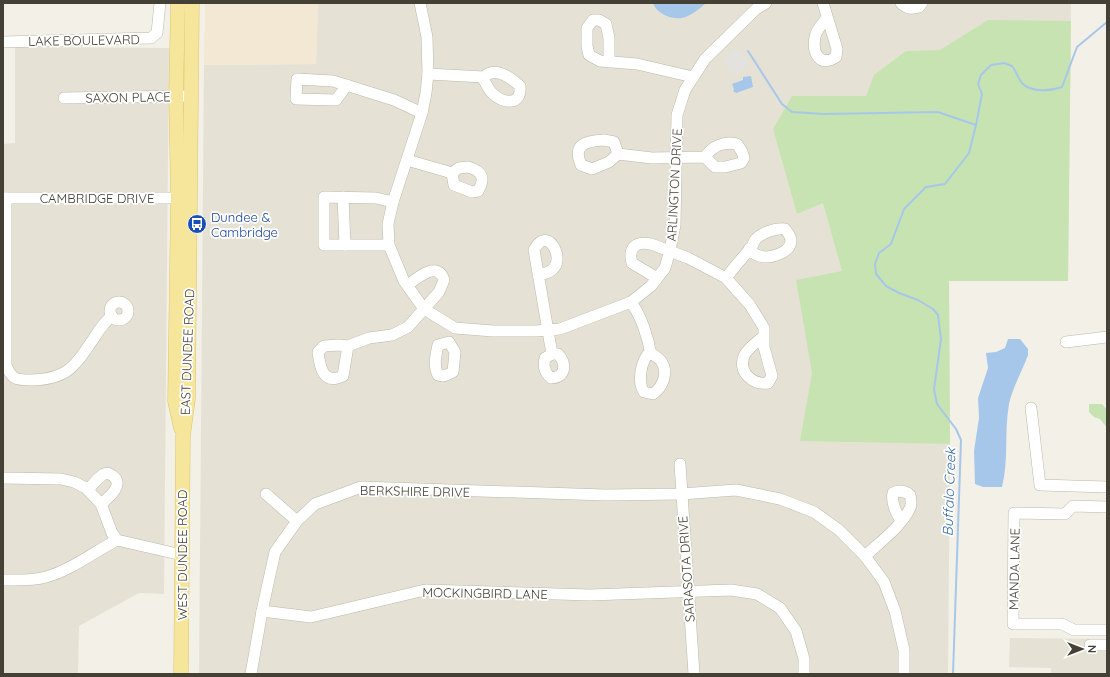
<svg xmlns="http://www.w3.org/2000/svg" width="1110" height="677" font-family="Quicksand,sans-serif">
  <rect width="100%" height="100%" fill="#f2f0e7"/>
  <!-- residential -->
  <g fill="#e5e2d5">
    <polygon points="318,3 1071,3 1068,281 949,281 950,444 948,674 199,674 204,65 316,64"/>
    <polygon points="15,47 169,48 164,594 139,593 79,626 78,674 3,674 3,144 15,143"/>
    <polygon points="1010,638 1107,639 1107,674 1051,674 1051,668 1009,667"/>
  </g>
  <!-- commercial -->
  <polygon fill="#f2e8d3" points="205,3 318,3 316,64 204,65"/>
  <!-- green -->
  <g fill="#c8e3b2">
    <polygon points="988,20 1071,21 1068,281 949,281 950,444 800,441 812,373 796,280 842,271 823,203 797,214 773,129 792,96 866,96 874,75 906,51 940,50"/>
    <polygon points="1089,404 1102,404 1107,410 1107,428 1100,419 1094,417 1089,412"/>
  </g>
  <!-- parking -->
  <polygon fill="#e3e2de" points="737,49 749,64 735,75 723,60"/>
  <!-- water -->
  <g fill="#a7c7ea">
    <path d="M653,3H706C701,8 689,17 682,18C671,20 656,13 653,3Z"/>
    <polygon points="751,76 753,87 736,93 733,91 734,89 732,84 743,80 743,77"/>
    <path d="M1008,339H1020L1028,349V355C1023,369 1012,389 1009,404C1004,432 1009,460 1002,487H983L975,484L974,451L979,418L978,398L988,368L986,353L996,352L1005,348Z"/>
  </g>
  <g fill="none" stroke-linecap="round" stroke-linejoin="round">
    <!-- stream -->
    <g stroke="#a7c7ea" stroke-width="2">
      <polyline points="748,51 782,104 792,112 824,114 938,112 976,125"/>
      <path d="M953,674L961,440L956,429L937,404L934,389L941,339L938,315L933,309L918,300L899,293L886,286L876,274L875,264L879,253L891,244L904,209L926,187L945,184L969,153L976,125L982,94L978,84L981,75L991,65L1004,63L1012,66C1016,71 1018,78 1022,83C1031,93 1051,91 1062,87L1077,47L1107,22"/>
    </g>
    <!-- minor casing -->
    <g stroke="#bcb8aa" stroke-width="12">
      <g id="minor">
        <polyline points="420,3 427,37 428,74 426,93 422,113 393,202 388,224 389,245 404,281 424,309 455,328 493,331 536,331 560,329 631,302 651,286 665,268 670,250 675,225 677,115 685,90 705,59 756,9 766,3"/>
        <path d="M823,3L837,49L836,57C819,68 812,52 815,37C816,30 822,24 827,18"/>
        <path d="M901,3C907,9 912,9 919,7L922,3"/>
        <polyline points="3,42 151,38 157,33 160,3"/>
        <polyline points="609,62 609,38 606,24 599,20 593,20 587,28 587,46 589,55 600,61 637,64 693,77"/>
        <path d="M428,74L484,77C495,65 511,78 520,86C522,106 503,104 492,93C488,89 486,83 483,79L484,77"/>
        <polyline points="347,85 336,100 296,99 297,79 333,81 394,100 422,113"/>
        <polyline points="64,98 192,96"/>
        <path d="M604,140L614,142L618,154L609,162L592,169L581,165C572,144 586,141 604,140Z"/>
        <path d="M618,154L652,158L705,157L715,167H725L741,163L744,158L742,152L737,144C724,141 712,146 705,157"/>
        <polyline points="407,160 452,173"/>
        <path d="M468,167C482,171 486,178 478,191L472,192L454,185L452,173L459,168Z"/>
        <polyline points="343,197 345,245"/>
        <polyline points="3,198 186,198"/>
        <path d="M6,198V365C12,380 16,380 32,380C68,379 75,366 94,338C99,330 104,322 112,316"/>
        <polyline points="389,245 324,245 324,197 376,198 393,202"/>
        <path d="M538,275C544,274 549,273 553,269C565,259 548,224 534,250L552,354"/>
        <path d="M657,278L632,263C628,248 635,241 651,244L688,258L726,278L750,305L764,328V347L772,376L768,383C752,385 738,372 744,356C746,350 759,340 764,336"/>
        <path d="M726,278C734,267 743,257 752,247C753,244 754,241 756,239C762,232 777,228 785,229C788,233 791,236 791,241C790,254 767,260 757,255C754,254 752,251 749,249"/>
        <path d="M631,302C638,312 644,326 647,338C649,342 649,347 650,351C652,355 658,357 661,361C669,372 663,387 653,394L644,392C637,382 641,360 650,352"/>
        <circle cx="119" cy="311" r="9"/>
        <path d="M449,342L455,352L453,372L444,376L438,375C433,366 436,355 438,345Z"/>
        <polyline points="1066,342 1107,337"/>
        <path d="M348,346L343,376C323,385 320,368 318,352L324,346L339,345L348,346L369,338L392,335L408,327L439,292L444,280C438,260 417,278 408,285"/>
        <path d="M552,354H558C567,364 566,377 551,378C544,372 543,366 545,358Z"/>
        <polyline points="1031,408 1040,485 1107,487"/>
        <polyline points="680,464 694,674"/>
        <polyline points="3,478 61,479 74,482 86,488 101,504 112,533 117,540 182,555"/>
        <path d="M88,490C92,485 98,477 104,474C107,472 110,474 113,476C125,485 108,498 101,504"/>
        <polyline points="266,494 297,521"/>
        <polyline points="1107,507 1073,506 1065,514 1014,513 1013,624 1062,624 1074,630 1107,630"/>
        <path d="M901,521C896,512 891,503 893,493C899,490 905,491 910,495C911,500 912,504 910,508C903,525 878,544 865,556L884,582L895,611L904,650V674"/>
        <path d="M3,580C17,580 32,581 46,577C71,570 94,552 117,540"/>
        <polyline points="262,611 311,617 425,590 590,595 731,590 757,594 780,608 796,631 804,659 804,674"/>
        <polyline points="1090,645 1107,645"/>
        <polyline points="251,674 262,611 275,552 297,521 315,504 361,487 605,495 681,494 736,490 780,499 814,512 839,530 865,556"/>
      </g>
    </g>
    <!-- major casing -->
    <g stroke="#dac56d" stroke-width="15">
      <g id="major">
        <polyline points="178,3 176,96 178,198 175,401 181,428"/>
        <polyline points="181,674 183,436 188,399 192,3"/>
      </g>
    </g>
    <!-- minor -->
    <use href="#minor" stroke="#fff" stroke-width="11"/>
    <!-- major -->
    <use href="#major" stroke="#f6e69b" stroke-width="14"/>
  </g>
  <!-- icons -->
  <defs>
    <g id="bus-disc" transform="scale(1)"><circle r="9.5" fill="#1a4fb4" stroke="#fff"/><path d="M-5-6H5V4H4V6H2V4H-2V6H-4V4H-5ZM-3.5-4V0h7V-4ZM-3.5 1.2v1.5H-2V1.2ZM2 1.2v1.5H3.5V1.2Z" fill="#fff"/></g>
  </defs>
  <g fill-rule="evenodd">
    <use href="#bus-disc" x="197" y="224"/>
  </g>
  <g text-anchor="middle" stroke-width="3.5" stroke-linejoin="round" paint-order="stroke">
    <!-- street labels -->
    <g font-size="13" fill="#444036" stroke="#fff">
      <text transform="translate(84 40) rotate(-1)" y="5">LAKE BOULEVARD</text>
      <text transform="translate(128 97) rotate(-1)" y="5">SAXON PLACE</text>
      <text transform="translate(674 185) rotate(-87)" y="5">ARLINGTON DRIVE</text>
      <text x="97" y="203">CAMBRIDGE DRIVE</text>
      <text transform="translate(187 352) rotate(-88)" y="5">EAST DUNDEE ROAD</text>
      <text transform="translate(415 491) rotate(1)" y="5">BERKSHIRE DRIVE</text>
      <text transform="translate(182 555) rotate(-90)" y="5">WEST DUNDEE ROAD</text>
      <text transform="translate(686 569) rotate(-94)" y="5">SARASOTA DRIVE</text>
      <text transform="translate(1014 569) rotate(-89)" y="5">MANDA LANE</text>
      <text transform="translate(485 593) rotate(1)" y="5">MOCKINGBIRD LANE</text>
    </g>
    <!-- transit labels -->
    <g font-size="13" fill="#164399" stroke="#fff" text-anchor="start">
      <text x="211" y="222">Dundee &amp;<tspan x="211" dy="15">Cambridge</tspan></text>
    </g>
    <!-- water labels -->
    <g font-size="14" font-style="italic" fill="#386ca7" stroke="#fff">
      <text transform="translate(949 492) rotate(-88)" y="5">Buffalo Creek</text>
    </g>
  </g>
  <!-- border -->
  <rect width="1110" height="677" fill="none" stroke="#444036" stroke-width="8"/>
  <!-- north arrow -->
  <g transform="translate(1082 649) rotate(90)" stroke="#ffffff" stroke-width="3" paint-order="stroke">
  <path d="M0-3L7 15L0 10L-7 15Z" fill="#444036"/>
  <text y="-6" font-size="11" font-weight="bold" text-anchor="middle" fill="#444036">N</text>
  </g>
</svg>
